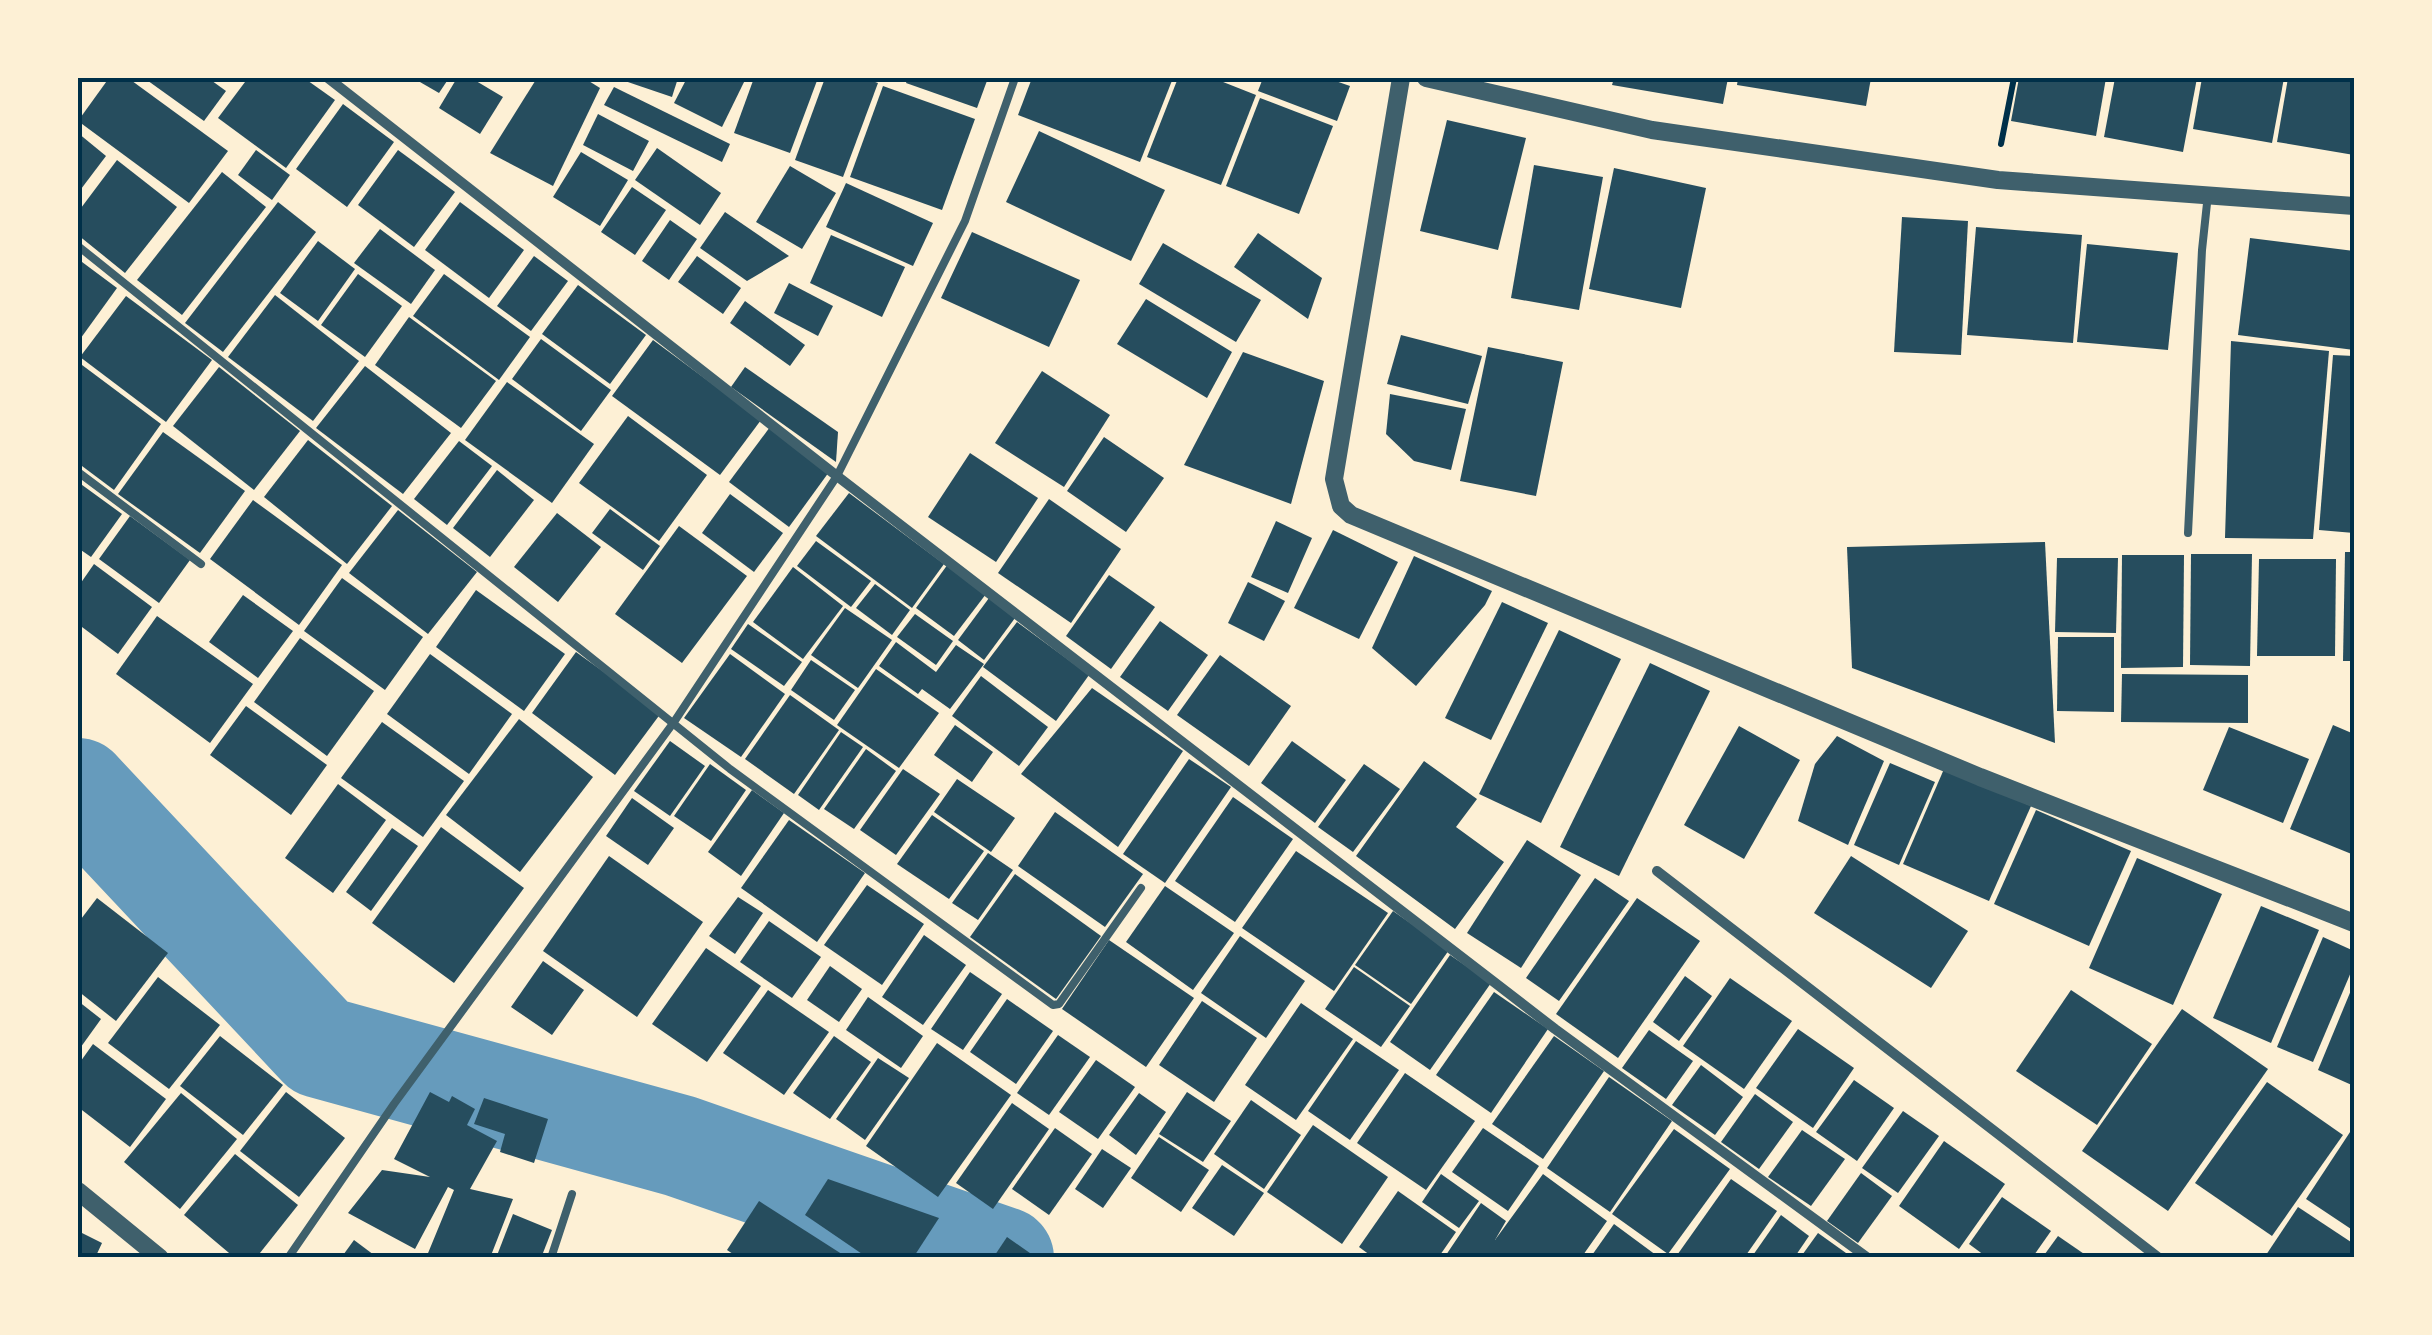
<svg xmlns="http://www.w3.org/2000/svg" width="2432" height="1335" font-family="Poppins,sans-serif">
  <rect width="100%" height="100%" fill="#fdf0d5"/>
  <g fill="none" stroke-linecap="round" stroke-linejoin="round">
    <!-- river -->
    <polyline stroke="#669bbc" stroke-width="102" points="78,789 320,1047 680,1146 1003,1258"/>
  </g>
  <!-- building -->
  <g fill="#264d5e">
    <polygon points="109,78 128,78 228,151 189,203 78,121"/>
    <polygon points="144,78 208,78 226,91 204,121"/>
    <polygon points="248,78 304,78 335,100 286,168 218,118"/>
    <polygon points="413,78 449,78 439,93"/>
    <polygon points="457,78 471,78 503,97 480,134 439,108"/>
    <polygon points="537,78 584,78 600,88 553,186 490,153"/>
    <polygon points="616,78 678,78 672,97"/>
    <polygon points="687,78 746,78 722,127 674,103"/>
    <polygon points="754,78 818,78 790,153 734,133"/>
    <polygon points="825,78 864,78 878,83 843,177 795,160"/>
    <polygon points="908,78 988,78 977,108 906,83"/>
    <polygon points="1032,78 1173,78 1140,162 1018,115"/>
    <polygon points="1178,78 1213,78 1256,95 1221,185 1147,157"/>
    <polygon points="1263,78 1327,78 1350,86 1337,121 1258,91"/>
    <polygon points="1614,78 1728,78 1723,104 1612,85"/>
    <polygon points="1738,78 1871,78 1866,106 1737,85"/>
    <polygon points="2019,78 2106,78 2096,136 2011,121"/>
    <polygon points="2115,78 2197,78 2183,152 2104,137"/>
    <polygon points="2202,78 2284,78 2272,143 2193,129"/>
    <polygon points="2288,78 2354,78 2354,155 2277,142"/>
    <polygon points="883,86 975,119 942,210 850,177"/>
    <polygon points="614,87 730,144 722,162 604,105"/>
    <polygon points="1260,98 1333,126 1299,214 1226,186"/>
    <polygon points="343,104 394,142 347,207 296,169"/>
    <polygon points="598,114 649,141 633,171 583,145"/>
    <polygon points="1447,120 1526,138 1498,250 1420,231"/>
    <polygon points="1039,131 1165,190 1131,261 1006,202"/>
    <polygon points="78,133 106,156 78,193"/>
    <polygon points="657,148 721,193 700,225 635,180"/>
    <polygon points="256,150 290,175 272,200 238,175"/>
    <polygon points="398,150 455,192 414,247 358,205"/>
    <polygon points="581,152 628,180 600,226 553,197"/>
    <polygon points="117,160 177,207 125,273 78,235 78,212"/>
    <polygon points="1534,165 1603,177 1579,310 1511,298"/>
    <polygon points="790,166 836,193 802,249 756,222"/>
    <polygon points="1614,168 1706,188 1681,308 1589,289"/>
    <polygon points="222,172 266,207 182,315 137,280"/>
    <polygon points="846,183 933,223 913,266 826,227"/>
    <polygon points="632,187 666,210 635,255 601,232"/>
    <polygon points="278,202 316,232 223,352 185,323"/>
    <polygon points="460,202 524,250 489,298 425,250"/>
    <polygon points="725,212 789,256 747,281 700,248"/>
    <polygon points="1902,217 1968,221 1961,355 1894,352"/>
    <polygon points="670,220 697,239 669,280 642,261"/>
    <polygon points="1976,227 2082,235 2073,343 1967,335"/>
    <polygon points="380,229 435,270 411,304 354,263"/>
    <polygon points="972,232 1080,280 1049,347 941,298"/>
    <polygon points="1258,233 1322,278 1308,319 1234,267"/>
    <polygon points="831,235 905,267 882,317 810,283"/>
    <polygon points="2250,238 2354,251 2354,350 2238,335"/>
    <polygon points="318,241 355,269 318,321 280,293"/>
    <polygon points="1163,243 1261,300 1236,342 1139,284"/>
    <polygon points="2087,244 2178,253 2168,350 2077,342"/>
    <polygon points="534,256 568,281 531,331 497,306"/>
    <polygon points="697,256 741,288 723,314 678,282"/>
    <polygon points="78,259 117,288 78,342"/>
    <polygon points="358,274 402,306 365,357 321,325"/>
    <polygon points="444,274 530,337 499,380 413,316"/>
    <polygon points="789,283 833,306 818,336 774,313"/>
    <polygon points="578,285 646,335 610,384 542,334"/>
    <polygon points="275,295 359,361 313,421 228,357"/>
    <polygon points="126,296 212,360 166,422 80,357"/>
    <polygon points="1146,299 1232,352 1207,398 1117,344"/>
    <polygon points="745,301 805,345 790,366 730,323"/>
    <polygon points="409,317 496,381 461,428 375,365"/>
    <polygon points="1401,335 1482,356 1468,404 1387,384"/>
    <polygon points="541,339 611,390 581,431 512,379"/>
    <polygon points="653,340 761,420 720,475 612,396"/>
    <polygon points="2231,341 2329,351 2313,539 2225,538"/>
    <polygon points="1488,347 1563,362 1536,496 1460,481"/>
    <polygon points="1243,352 1324,381 1291,504 1184,465"/>
    <polygon points="2333,355 2354,356 2354,533 2319,530"/>
    <polygon points="78,362 161,424 114,490 78,463"/>
    <polygon points="365,366 451,433 403,494 316,428"/>
    <polygon points="219,367 300,431 254,490 173,426"/>
    <polygon points="745,367 838,432 836,462 731,387"/>
    <polygon points="1042,371 1110,415 1064,487 995,443"/>
    <polygon points="507,382 594,444 552,503 465,440"/>
    <polygon points="1390,394 1466,409 1451,470 1414,461 1386,434"/>
    <polygon points="628,416 707,475 659,541 579,483"/>
    <polygon points="770,427 829,472 789,527 729,482"/>
    <polygon points="163,432 245,491 200,553 118,494"/>
    <polygon points="1104,437 1164,478 1126,532 1067,491"/>
    <polygon points="308,440 392,506 347,564 264,497"/>
    <polygon points="459,441 492,466 447,525 414,499"/>
    <polygon points="970,453 1038,498 996,562 928,517"/>
    <polygon points="497,470 534,500 490,557 453,528"/>
    <polygon points="78,482 122,514 91,557 78,548"/>
    <polygon points="849,493 944,564 912,608 816,536"/>
    <polygon points="730,494 783,533 754,572 702,533"/>
    <polygon points="1049,499 1121,549 1071,623 998,573"/>
    <polygon points="253,500 342,565 299,625 210,559"/>
    <polygon points="610,509 660,546 643,570 592,533"/>
    <polygon points="398,510 477,572 428,634 349,573"/>
    <polygon points="557,513 601,547 558,602 514,567"/>
    <polygon points="130,516 190,560 159,603 99,559"/>
    <polygon points="1276,521 1312,538 1288,593 1251,577"/>
    <polygon points="679,526 747,576 682,663 615,614"/>
    <polygon points="1333,530 1398,562 1359,639 1294,608"/>
    <polygon points="816,541 871,581 851,607 797,566"/>
    <polygon points="2045,542 2055,743 1852,668 1847,547"/>
    <polygon points="2345,552 2354,552 2354,661 2343,661"/>
    <polygon points="2191,554 2252,554 2250,666 2190,665"/>
    <polygon points="2122,555 2184,555 2183,667 2121,668"/>
    <polygon points="1414,556 1492,591 1485,605 1416,686 1372,648"/>
    <polygon points="2057,558 2118,558 2116,633 2055,632"/>
    <polygon points="2259,559 2336,559 2335,656 2257,656"/>
    <polygon points="94,564 152,607 118,654 78,624 78,587"/>
    <polygon points="948,564 986,594 954,636 916,608"/>
    <polygon points="793,567 843,606 803,659 753,622"/>
    <polygon points="1109,575 1155,607 1111,669 1066,636"/>
    <polygon points="342,578 423,637 385,690 304,631"/>
    <polygon points="1248,582 1285,601 1264,641 1228,623"/>
    <polygon points="875,584 910,610 892,635 856,608"/>
    <polygon points="476,590 565,654 524,711 436,647"/>
    <polygon points="243,595 293,631 258,678 209,642"/>
    <polygon points="989,598 1015,618 984,660 958,640"/>
    <polygon points="1502,602 1548,623 1491,740 1445,718"/>
    <polygon points="845,608 892,640 858,688 811,655"/>
    <polygon points="915,614 953,641 936,665 897,637"/>
    <polygon points="157,616 253,684 210,743 116,674"/>
    <polygon points="1160,621 1208,655 1168,711 1120,677"/>
    <polygon points="1017,622 1089,675 1056,721 983,667"/>
    <polygon points="748,624 802,662 784,686 731,649"/>
    <polygon points="1559,630 1621,659 1541,823 1479,794"/>
    <polygon points="2058,637 2114,637 2114,712 2057,711"/>
    <polygon points="300,638 374,691 327,756 254,702"/>
    <polygon points="896,642 936,672 956,645 984,664 950,709 922,689 918,694 879,666"/>
    <polygon points="576,652 661,713 615,775 532,713"/>
    <polygon points="430,654 512,714 469,774 387,714"/>
    <polygon points="730,654 785,694 741,757 684,718"/>
    <polygon points="1220,655 1291,706 1249,766 1177,715"/>
    <polygon points="811,660 855,690 834,720 791,690"/>
    <polygon points="1650,663 1710,691 1619,876 1560,847"/>
    <polygon points="876,669 939,713 899,768 837,725"/>
    <polygon points="2122,674 2248,675 2248,723 2121,722"/>
    <polygon points="981,676 1048,727 1019,766 952,716"/>
    <polygon points="1092,688 1183,751 1118,847 1021,774"/>
    <polygon points="790,695 839,730 794,794 745,759"/>
    <polygon points="246,706 327,765 291,815 210,755"/>
    <polygon points="519,719 593,777 520,872 446,815"/>
    <polygon points="382,722 464,781 423,837 341,778"/>
    <polygon points="955,725 993,752 972,782 934,755"/>
    <polygon points="2333,725 2354,734 2354,855 2290,829"/>
    <polygon points="1739,726 1800,760 1744,859 1684,825"/>
    <polygon points="2229,727 2309,759 2283,823 2203,790"/>
    <polygon points="841,732 863,747 819,810 798,795"/>
    <polygon points="1837,736 1884,761 1848,845 1798,821 1815,764"/>
    <polygon points="670,741 705,766 670,816 634,791"/>
    <polygon points="1292,741 1346,780 1315,823 1261,783"/>
    <polygon points="866,749 896,771 854,829 824,809"/>
    <polygon points="1189,759 1231,787 1165,883 1123,854"/>
    <polygon points="1424,761 1477,799 1456,827 1504,862 1455,929 1356,856"/>
    <polygon points="1890,763 1935,782 1899,865 1854,845"/>
    <polygon points="710,764 746,790 711,841 674,816"/>
    <polygon points="1364,764 1400,789 1353,852 1318,827"/>
    <polygon points="903,769 940,794 896,855 860,830"/>
    <polygon points="1944,769 2031,806 1989,901 1903,864"/>
    <polygon points="957,779 1015,818 991,852 934,812"/>
    <polygon points="338,784 386,820 333,893 285,858"/>
    <polygon points="752,790 784,813 741,876 708,852"/>
    <polygon points="1233,797 1293,839 1235,922 1175,881"/>
    <polygon points="632,798 674,828 648,865 606,836"/>
    <polygon points="2036,810 2131,851 2089,946 1994,904"/>
    <polygon points="1055,812 1143,874 1105,927 1018,866"/>
    <polygon points="932,815 984,851 949,899 897,864"/>
    <polygon points="789,820 865,873 817,942 741,888"/>
    <polygon points="441,827 524,888 454,983 372,923"/>
    <polygon points="392,828 418,846 371,911 346,892"/>
    <polygon points="1527,840 1581,875 1521,968 1467,933"/>
    <polygon points="1296,851 1388,913 1334,991 1242,928"/>
    <polygon points="988,853 1013,870 978,920 952,903"/>
    <polygon points="609,856 703,922 637,1017 543,951"/>
    <polygon points="1851,856 1968,931 1931,988 1814,913"/>
    <polygon points="2137,858 2222,894 2173,1005 2089,968"/>
    <polygon points="1015,874 1101,936 1056,999 970,937"/>
    <polygon points="1595,878 1629,901 1559,1001 1526,978"/>
    <polygon points="867,885 924,924 882,985 824,945"/>
    <polygon points="1165,886 1234,933 1193,990 1126,942"/>
    <polygon points="738,897 763,913 735,954 709,936"/>
    <polygon points="97,898 168,953 116,1021 78,991 78,923"/>
    <polygon points="1637,898 1700,941 1618,1058 1556,1014"/>
    <polygon points="2261,906 2319,930 2271,1043 2213,1018"/>
    <polygon points="1393,911 1449,950 1411,1004 1355,965"/>
    <polygon points="769,921 821,957 792,998 740,962"/>
    <polygon points="924,935 966,965 923,1025 882,997"/>
    <polygon points="1240,936 1305,981 1266,1038 1201,993"/>
    <polygon points="2323,937 2354,951 2354,965 2313,1062 2277,1047"/>
    <polygon points="1109,940 1194,998 1146,1067 1062,1009"/>
    <polygon points="706,948 761,986 707,1062 652,1024"/>
    <polygon points="1450,955 1491,983 1430,1070 1390,1042"/>
    <polygon points="543,961 584,990 552,1035 511,1007"/>
    <polygon points="830,966 862,989 839,1022 807,1000"/>
    <polygon points="1354,967 1410,1006 1381,1047 1325,1009"/>
    <polygon points="970,972 1002,994 963,1050 931,1029"/>
    <polygon points="1685,976 1712,996 1679,1041 1653,1022"/>
    <polygon points="158,977 220,1025 169,1089 108,1043"/>
    <polygon points="1730,978 1792,1021 1744,1089 1683,1046"/>
    <polygon points="2354,983 2354,1086 2318,1070"/>
    <polygon points="768,990 829,1032 784,1095 723,1053"/>
    <polygon points="2071,990 2152,1044 2097,1125 2016,1071"/>
    <polygon points="1494,992 1548,1029 1491,1113 1436,1075"/>
    <polygon points="868,997 923,1036 901,1068 846,1030"/>
    <polygon points="1007,999 1053,1031 1016,1084 970,1052"/>
    <polygon points="78,1001 101,1019 78,1051"/>
    <polygon points="1202,1001 1257,1038 1214,1102 1159,1065"/>
    <polygon points="1301,1003 1353,1039 1296,1120 1245,1085"/>
    <polygon points="2182,1009 2268,1069 2168,1211 2082,1151"/>
    <polygon points="1798,1029 1854,1068 1813,1128 1756,1088"/>
    <polygon points="1649,1030 1693,1061 1666,1099 1622,1068"/>
    <polygon points="1058,1035 1090,1057 1049,1115 1017,1093"/>
    <polygon points="220,1036 283,1085 243,1135 180,1086"/>
    <polygon points="834,1036 871,1062 830,1119 793,1093"/>
    <polygon points="1554,1036 1604,1071 1543,1159 1492,1124"/>
    <polygon points="1356,1041 1399,1070 1350,1140 1308,1111"/>
    <polygon points="937,1043 1011,1095 938,1197 866,1146"/>
    <polygon points="93,1044 166,1099 130,1147 78,1107 78,1065"/>
    <polygon points="878,1058 909,1078 865,1140 836,1119"/>
    <polygon points="1096,1060 1135,1087 1098,1139 1059,1112"/>
    <polygon points="1701,1065 1743,1097 1715,1135 1672,1105"/>
    <polygon points="1405,1073 1475,1121 1426,1190 1357,1143"/>
    <polygon points="1609,1077 1672,1121 1610,1212 1547,1168"/>
    <polygon points="1854,1080 1894,1108 1857,1161 1816,1132"/>
    <polygon points="2267,1082 2343,1135 2272,1236 2195,1183"/>
    <polygon points="286,1092 345,1138 299,1197 240,1151"/>
    <polygon points="430,1092 449,1102 452,1096 475,1109 467,1125 497,1141 470,1189 513,1199 490,1258 426,1258 454,1190 448,1187 415,1249 348,1213 382,1170 430,1177 394,1159"/>
    <polygon points="1187,1092 1231,1121 1203,1162 1159,1134"/>
    <polygon points="181,1093 237,1139 180,1209 124,1162"/>
    <polygon points="1139,1093 1166,1112 1136,1155 1109,1135"/>
    <polygon points="1755,1094 1793,1122 1759,1169 1721,1142"/>
    <polygon points="484,1098 548,1119 534,1163 500,1152 505,1134 474,1124"/>
    <polygon points="1251,1100 1301,1135 1264,1189 1214,1154"/>
    <polygon points="1012,1103 1049,1129 993,1209 956,1183"/>
    <polygon points="1903,1111 1939,1136 1898,1193 1862,1168"/>
    <polygon points="1313,1125 1388,1177 1342,1244 1267,1192"/>
    <polygon points="2354,1126 2354,1231 2306,1199"/>
    <polygon points="1055,1128 1092,1154 1049,1215 1012,1189"/>
    <polygon points="1483,1128 1539,1166 1508,1211 1452,1172"/>
    <polygon points="1674,1129 1730,1169 1668,1254 1612,1214"/>
    <polygon points="1802,1130 1845,1159 1811,1206 1768,1177"/>
    <polygon points="1159,1137 1209,1170 1181,1212 1131,1178"/>
    <polygon points="1944,1141 2005,1184 1959,1249 1899,1206"/>
    <polygon points="1102,1149 1131,1168 1103,1208 1075,1189"/>
    <polygon points="235,1154 298,1205 256,1258 235,1258 184,1215"/>
    <polygon points="1222,1165 1264,1193 1234,1236 1192,1208"/>
    <polygon points="1861,1173 1892,1196 1858,1243 1827,1221"/>
    <polygon points="1441,1174 1479,1201 1459,1228 1422,1202"/>
    <polygon points="1543,1174 1607,1221 1581,1258 1444,1258 1481,1203 1506,1221 1495,1240"/>
    <polygon points="828,1179 939,1218 913,1258 868,1258 805,1215"/>
    <polygon points="1731,1179 1777,1211 1744,1258 1675,1258"/>
    <polygon points="1398,1191 1456,1232 1438,1258 1374,1258 1359,1247"/>
    <polygon points="2002,1197 2051,1231 2032,1258 1988,1258 1969,1244"/>
    <polygon points="759,1201 848,1258 739,1258 727,1250"/>
    <polygon points="2298,1207 2354,1244 2354,1258 2264,1258"/>
    <polygon points="513,1214 552,1230 541,1258 496,1258"/>
    <polygon points="1781,1215 1809,1236 1794,1258 1751,1258"/>
    <polygon points="1614,1224 1660,1258 1590,1258"/>
    <polygon points="78,1231 102,1243 95,1258 78,1258"/>
    <polygon points="1818,1233 1853,1258 1800,1258"/>
    <polygon points="2058,1236 2090,1258 2042,1258"/>
    <polygon points="1007,1237 1037,1258 993,1258"/>
    <polygon points="354,1240 378,1258 341,1258"/>
  </g>
  <g fill="none" stroke-linecap="round" stroke-linejoin="round">
    <!-- path -->
    <polyline stroke="#003049" stroke-width="6" points="2001,144 2014,78"/>
    <!-- service -->
    <g stroke="#3f606c" stroke-width="8">
      <polyline points="78,246 730,769 1053,1005 1059,1004 1141,888"/>
      <polyline points="78,472 201,564"/>
      <polyline points="2188,533 2202,250 2208,194"/>
      <polyline points="288,1258 394,1104 674,722 837,476 965,221 1015,78"/>
      <polyline points="551,1258 572,1194"/>
    </g>
    <!-- minor -->
    <g stroke="#3f606c" stroke-width="10">
      <polyline points="328,78 837,476 1555,1029 1868,1258"/>
      <polyline points="1657,871 2159,1258"/>
    </g>
    <!-- tertiary -->
    <g stroke="#3f606c" stroke-width="18">
      <polyline points="1401,78 1334,479 1341,506 1351,515 1980,777 2354,923"/>
      <polyline points="1426,78 1652,130 1998,180 2354,206"/>
      <polyline points="78,1191 160,1258"/>
    </g>
  </g>
  <!-- border -->
  <rect width="2432" height="1335" fill="none" stroke="#fdf0d5" stroke-width="160"/>
  <rect x="80" y="80" width="2272" height="1175" fill="none" stroke="#003049" stroke-width="4"/>
</svg>
